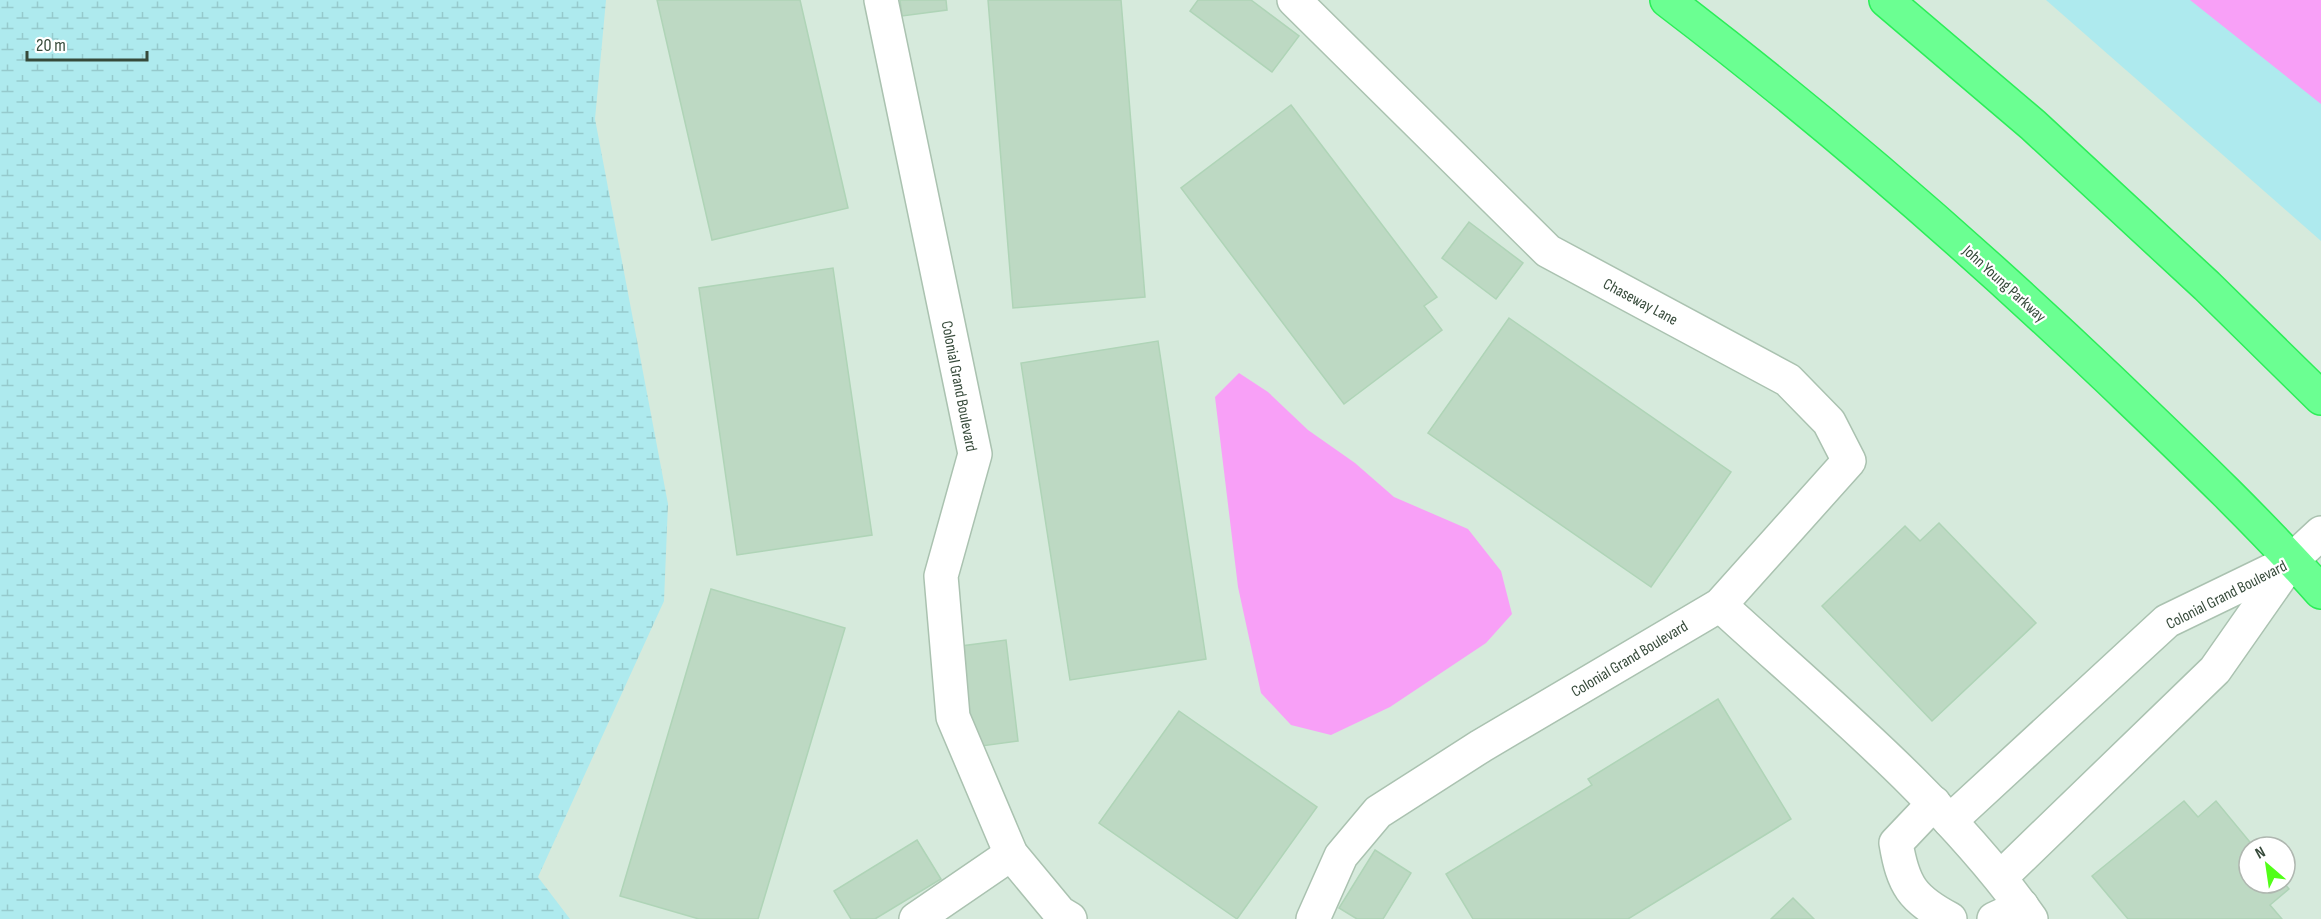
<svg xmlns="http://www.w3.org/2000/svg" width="2321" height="919" font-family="'Sofia Sans Condensed',sans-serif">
  <defs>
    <pattern id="wetland-marsh" width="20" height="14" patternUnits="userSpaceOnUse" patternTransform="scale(1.5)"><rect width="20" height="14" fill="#aeeaee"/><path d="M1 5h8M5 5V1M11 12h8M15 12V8" fill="none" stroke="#96cacd"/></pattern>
  </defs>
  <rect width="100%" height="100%" fill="#e9f6ed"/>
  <!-- residential -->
  <path fill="#d6eadc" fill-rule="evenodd" d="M0,0H2321V919H0ZM2249,847H2285V883H2249Z"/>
  <!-- grass -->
  <polygon fill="#aeeaee" points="2046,0 2321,0 2321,241"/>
  <!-- wetland -->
  <polygon fill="url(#wetland-marsh)" points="0,0 606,0 595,119 668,504 664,601 538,877 570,919 0,919"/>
  <!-- water -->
  <g fill="#f8a0f7">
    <polygon points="2190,0 2321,0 2321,104"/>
    <polygon points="1239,373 1268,392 1308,430 1355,463 1394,497 1468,529 1501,571 1512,614 1486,643 1390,707 1331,735 1291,725 1261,693 1238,587 1215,397"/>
  </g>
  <!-- building -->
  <g fill="#bdd9c3" stroke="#afd4b7" stroke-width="1.5">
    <polygon points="657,0 800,0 848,208 712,240"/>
    <polygon points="900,0 946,0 947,10 902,16"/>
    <polygon points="988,0 1121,0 1145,297 1013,308"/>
    <polygon points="1198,0 1251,0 1299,36 1272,72 1190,11"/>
    <polygon points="1291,105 1437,297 1424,306 1442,330 1344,404 1181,188"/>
    <polygon points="1469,222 1523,263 1496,299 1442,258"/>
    <polygon points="833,268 872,535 737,555 699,288"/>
    <polygon points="1509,318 1731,472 1651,587 1428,433"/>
    <polygon points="1158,341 1206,659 1070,680 1021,363"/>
    <polygon points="1939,523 2036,623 1932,721 1822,606 1905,526 1920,541"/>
    <polygon points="711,589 845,628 758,919 699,919 620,896"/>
    <polygon points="1006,640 1018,741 974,747 961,646"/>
    <polygon points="1718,699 1791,819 1628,919 1473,919 1446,874 1592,785 1588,779"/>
    <polygon points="1179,711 1317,807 1237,919 1099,823"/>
    <polygon points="2184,801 2198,817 2216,801 2254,847 2249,847 2249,883 2284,883 2289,889 2270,905 2282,919 2128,919 2092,876"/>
    <polygon points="917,840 941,879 875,919 851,919 834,891"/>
    <polygon points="1375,850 1411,873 1383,919 1357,919 1339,908"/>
    <polygon points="1793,898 1814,919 1771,919"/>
  </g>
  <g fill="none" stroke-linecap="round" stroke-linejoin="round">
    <!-- minor casing -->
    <g stroke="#aac2b0" stroke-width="36">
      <g id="minor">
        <polyline points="881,0 975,454 941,576 953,717 1011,854 1060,913 1070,919"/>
        <polyline points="1294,0 1548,251 1788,380 1829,422 1849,461 1720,605 1481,746 1378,812 1341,856 1313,919"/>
        <path d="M1720,605C1828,704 1945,799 2031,919"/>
        <path d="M1934,803L1896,843C1903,885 1912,899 1950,919"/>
        <polyline points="1950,821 2167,621 2291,561"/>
        <polyline points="2001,877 2215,670 2292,560 2321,533"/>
        <polyline points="916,919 1011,854"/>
        <polyline points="1994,919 2022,906"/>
      </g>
    </g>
    <!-- highway casing -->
    <g stroke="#2ced58" stroke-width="36">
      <g id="highway">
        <path d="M1667,0C1822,118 1969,246 2110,380C2182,449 2255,518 2321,592"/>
        <polyline points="1886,0 2033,125 2207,286 2321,398"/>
      </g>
    </g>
    <!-- minor -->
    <use href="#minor" stroke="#fff" stroke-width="33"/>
    <!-- highway -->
    <use href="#highway" stroke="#6bff92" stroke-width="33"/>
  </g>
  <g text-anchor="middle" stroke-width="4.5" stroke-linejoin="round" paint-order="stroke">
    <!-- street labels -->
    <g font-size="16" fill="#364a3a" stroke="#fff">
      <text transform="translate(2005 283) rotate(42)" y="6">John Young Parkway</text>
      <text transform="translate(1641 301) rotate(28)" y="6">Chaseway Lane</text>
      <text transform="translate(960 386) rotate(79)" y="6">Colonial Grand Boulevard</text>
      <text transform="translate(2226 594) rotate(-27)" y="6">Colonial Grand Boulevard</text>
      <text transform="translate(1629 658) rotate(-31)" y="6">Colonial Grand Boulevard</text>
    </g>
  </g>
  <!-- north arrow -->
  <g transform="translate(2267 865) rotate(331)"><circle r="28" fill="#ffffff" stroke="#afb7b0" stroke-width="1.5"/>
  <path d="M0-4.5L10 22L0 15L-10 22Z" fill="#51ff17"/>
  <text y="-9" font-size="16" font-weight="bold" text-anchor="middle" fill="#364a3a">N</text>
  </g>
  <!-- scale -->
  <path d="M27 51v9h120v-9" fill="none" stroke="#364a3a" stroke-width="3"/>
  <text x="36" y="51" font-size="18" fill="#364a3a" stroke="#ffffff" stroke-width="4.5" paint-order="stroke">20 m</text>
</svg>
